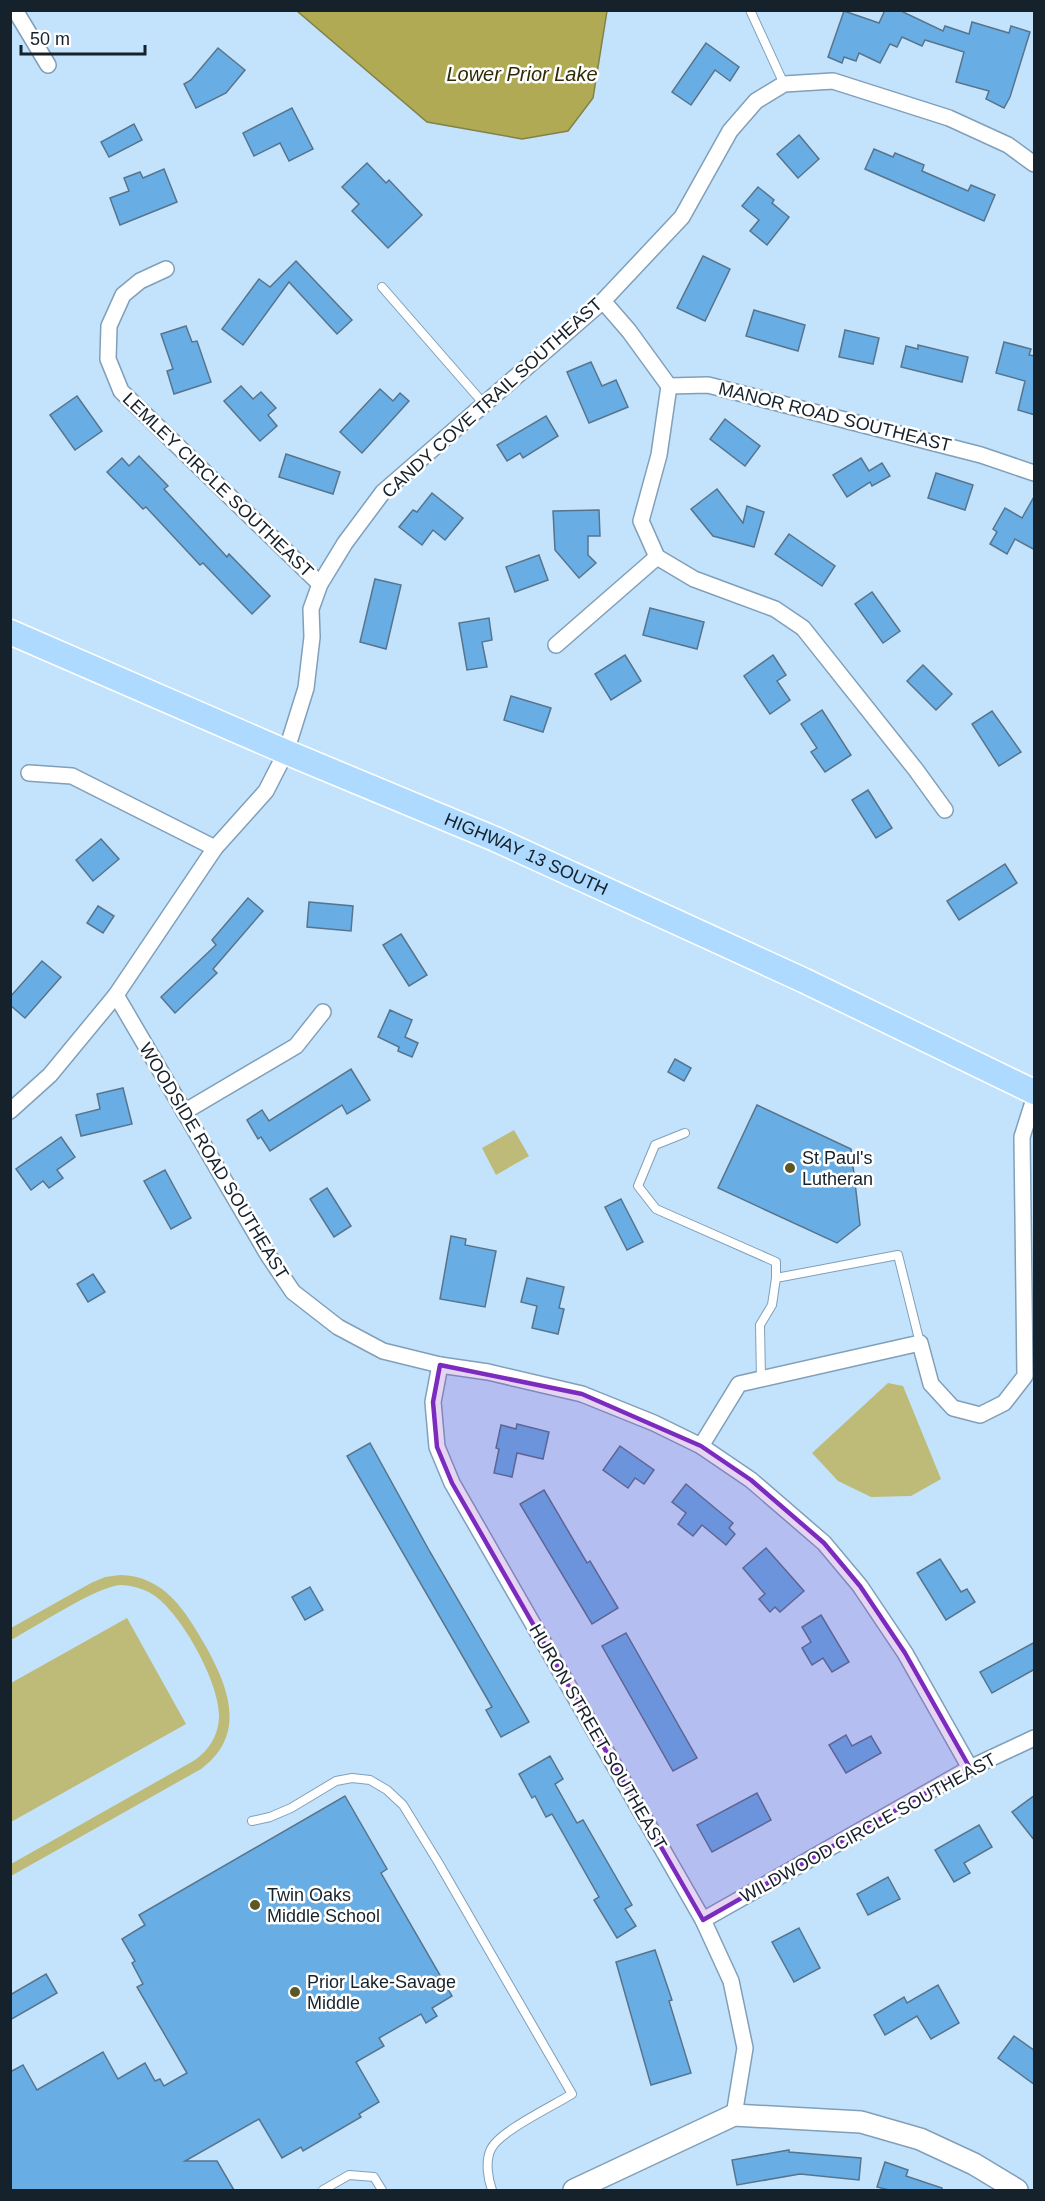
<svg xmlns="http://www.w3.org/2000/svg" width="1045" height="2201" font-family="Helvetica,sans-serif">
  <rect width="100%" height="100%" fill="#c3e3fd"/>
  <!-- green -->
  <g fill="#beba78">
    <polygon points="514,1130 529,1156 496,1175 482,1148"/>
    <polygon points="888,1383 903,1386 941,1479 911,1496 871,1497 838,1481 812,1453"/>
    <path d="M120,1575C164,1576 185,1610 205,1645C228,1686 248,1734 201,1769L11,1876V1864L195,1760C209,1750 218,1736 219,1718C221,1685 182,1615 155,1596C145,1589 132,1585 120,1585C96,1587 35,1627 11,1640V1628L91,1583L105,1577Z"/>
    <polygon points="127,1618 186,1724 11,1822 11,1683"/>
  </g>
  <!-- water -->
  <polygon fill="#b0aa55" stroke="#828148" stroke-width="1.5" points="297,11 607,11 593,98 568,131 522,139 427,122"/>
  <!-- building -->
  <g fill="#68aee5" stroke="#57748c" stroke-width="1.5">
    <polygon points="885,10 899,10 943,31 945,26 969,34 972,22 1009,33 1011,26 1030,32 1010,97 1004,108 986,99 989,91 956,82 964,52 925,40 922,46 902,37 897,47 890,44 880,63 859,53 856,61 844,57 842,63 828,57 844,11 879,23"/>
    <polygon points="706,43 739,67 730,81 715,70 691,105 672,92"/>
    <polygon points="218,48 245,70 226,93 196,108 184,84 191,80"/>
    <polygon points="292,108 313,149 289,161 280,143 254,156 243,133"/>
    <polygon points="134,124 142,140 109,157 101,142"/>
    <polygon points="799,135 819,159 798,178 777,154"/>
    <polygon points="874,149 893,157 895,153 924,165 922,171 968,191 971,185 995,195 984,221 865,169"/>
    <polygon points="367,163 386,183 389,180 422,215 388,248 352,211 359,204 342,187"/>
    <polygon points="164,169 177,202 120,225 110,198 129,191 124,178 140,172 143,178"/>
    <polygon points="758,187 774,200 772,203 789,217 767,245 750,231 759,220 742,206"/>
    <polygon points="703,256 730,269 705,321 677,308"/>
    <polygon points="296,261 352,320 337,334 289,282 243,345 222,329 259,279 270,287"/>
    <polygon points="754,310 805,325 798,351 746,336"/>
    <polygon points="186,326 192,342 197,341 211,382 174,394 167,371 173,369 161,334"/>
    <polygon points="845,330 879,338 873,364 839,357"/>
    <polygon points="1004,342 1031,349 1029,355 1035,356 1035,415 1018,410 1025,381 996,373"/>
    <polygon points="918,345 968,357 962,382 901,367 906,346 918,349"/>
    <polygon points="591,362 602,386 616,380 628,407 589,423 567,372"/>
    <polygon points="241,386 253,399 261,392 276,408 268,415 277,426 260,441 224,401"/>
    <polygon points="380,389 393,401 400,393 409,401 362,453 340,432"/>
    <polygon points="77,396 102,431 75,450 50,415"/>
    <polygon points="546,416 558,436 523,458 520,453 507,461 497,445"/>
    <polygon points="725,419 760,446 745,466 710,439"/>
    <polygon points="286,454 340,472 333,494 279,477"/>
    <polygon points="139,456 168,486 164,489 227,557 229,554 270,596 252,614 203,563 200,565 146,507 143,509 107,472 122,458 129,466"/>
    <polygon points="861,458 869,471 882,463 890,476 872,486 870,482 847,497 833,475"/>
    <polygon points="936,473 973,485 965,510 928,498"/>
    <polygon points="717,489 743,523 747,506 764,512 754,547 713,536 691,509"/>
    <polygon points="432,493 463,518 445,540 433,530 422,545 399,527 413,510 417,512"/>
    <polygon points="1035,495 1035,550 1015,539 1007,554 990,544 997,532 993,529 1005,508 1022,518"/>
    <polygon points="599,510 600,536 588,536 588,555 596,563 579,578 555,550 553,511"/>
    <polygon points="789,534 835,566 822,586 775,554"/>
    <polygon points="539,555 548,580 515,592 506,567"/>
    <polygon points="375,579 401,585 386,649 360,642"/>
    <polygon points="872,592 900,631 883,643 855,604"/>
    <polygon points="650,608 704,622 697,649 643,635"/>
    <polygon points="489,618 492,640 482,642 487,667 467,670 459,623"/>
    <polygon points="625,655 641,681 611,700 595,674"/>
    <polygon points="773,655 786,675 777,681 790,700 770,714 744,676"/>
    <polygon points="923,665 952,694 936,710 907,681"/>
    <polygon points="511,696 551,708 543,732 504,720"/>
    <polygon points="822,710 851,755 825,772 811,752 817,748 801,724"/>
    <polygon points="992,711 1021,752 999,766 972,724"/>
    <polygon points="868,790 892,828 876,838 852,800"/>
    <polygon points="101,839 119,859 93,881 76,860"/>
    <polygon points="1005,864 1017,883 959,920 947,901"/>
    <polygon points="248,898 263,911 213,969 217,973 175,1013 161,997 216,945 212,940"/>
    <polygon points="309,902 353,906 351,931 307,927"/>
    <polygon points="98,906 114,916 103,933 87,923"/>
    <polygon points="401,934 427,975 409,986 383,945"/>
    <polygon points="42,961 61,977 25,1018 10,1005 10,997"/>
    <polygon points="390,1010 412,1020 405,1037 418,1043 412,1057 398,1051 399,1047 378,1037"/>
    <polygon points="675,1059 691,1068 684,1081 668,1072"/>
    <polygon points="351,1069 370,1100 347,1114 342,1105 270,1151 261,1137 258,1139 247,1120 262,1110 269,1121"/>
    <polygon points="123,1088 132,1124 81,1136 76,1115 100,1109 97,1094"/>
    <polygon points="757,1105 851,1149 860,1225 837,1243 718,1188"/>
    <polygon points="61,1137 75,1157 57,1170 63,1178 49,1188 43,1181 31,1190 16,1169"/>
    <polygon points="165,1170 191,1218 171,1229 144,1181"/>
    <polygon points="327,1188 351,1226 334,1237 310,1199"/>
    <polygon points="621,1199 643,1242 627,1250 605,1207"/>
    <polygon points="451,1236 466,1239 465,1245 496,1251 485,1307 440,1299"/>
    <polygon points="93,1274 105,1292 88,1302 77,1284"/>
    <polygon points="527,1278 564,1287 559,1308 564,1309 558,1334 532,1328 537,1306 521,1302"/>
    <polygon points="517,1424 549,1432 543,1459 517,1453 512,1477 494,1473 499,1449 496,1448 501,1425 516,1429"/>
    <polygon points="370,1443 430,1552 529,1722 501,1737 486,1710 492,1707 347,1456"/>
    <polygon points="620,1446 654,1470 644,1484 635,1478 628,1488 603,1470"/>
    <polygon points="686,1484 733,1523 729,1528 735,1534 726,1545 702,1525 693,1536 678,1524 686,1513 672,1502"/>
    <polygon points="544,1490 587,1563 590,1561 618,1608 592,1624 520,1504"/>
    <polygon points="766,1548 804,1591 780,1612 775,1607 770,1612 759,1599 765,1594 743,1568"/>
    <polygon points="940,1559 961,1592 967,1589 975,1602 946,1620 917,1573"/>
    <polygon points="310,1587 323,1610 305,1620 292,1597"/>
    <polygon points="821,1615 849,1662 832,1672 823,1658 812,1665 802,1648 811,1642 802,1627"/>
    <polygon points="626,1633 697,1758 673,1771 602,1646"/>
    <polygon points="1035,1642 1035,1669 992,1693 980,1672"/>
    <polygon points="846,1735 852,1746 871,1736 881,1753 846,1773 829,1745"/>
    <polygon points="550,1756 563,1779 555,1784 577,1823 583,1820 632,1905 625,1909 636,1926 617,1938 594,1900 599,1897 552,1814 546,1817 535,1796 532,1798 519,1774"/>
    <polygon points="757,1793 771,1820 712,1852 697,1825"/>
    <polygon points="1035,1795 1035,1841 1012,1812"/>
    <polygon points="345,1796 387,1869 381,1873 452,1996 432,2008 437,2016 426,2023 421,2014 379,2038 384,2046 356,2062 379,2102 359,2114 361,2117 303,2151 301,2147 282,2158 259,2119 185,2161 217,2161 234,2190 10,2190 10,2072 23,2065 37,2090 103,2052 118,2079 145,2063 155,2081 160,2079 164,2086 187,2073 137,1987 143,1984 132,1963 135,1961 122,1939 145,1925 139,1915"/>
    <polygon points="979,1825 992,1847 964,1863 970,1873 954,1882 935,1850"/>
    <polygon points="888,1877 900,1899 868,1915 857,1894"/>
    <polygon points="799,1928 820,1968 794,1982 772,1942"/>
    <polygon points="655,1950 672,2000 669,2001 691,2073 651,2085 616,1962"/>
    <polygon points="46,1974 57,1993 10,2020 10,1995"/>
    <polygon points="938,1985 959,2023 931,2039 917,2016 885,2035 874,2015 904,1997 907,2003"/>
    <polygon points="1014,2036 1035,2051 1035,2085 998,2058"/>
    <polygon points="789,2150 789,2152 861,2158 859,2180 800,2174 737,2185 732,2160"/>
    <polygon points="885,2162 908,2170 906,2176 942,2188 942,2190 889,2190 877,2187"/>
  </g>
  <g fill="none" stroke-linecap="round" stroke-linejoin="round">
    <!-- lane casing -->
    <g stroke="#819fb8" stroke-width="10">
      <g id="lane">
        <polyline points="750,10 784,84"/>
        <polyline points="382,287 484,404"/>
        <polyline points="685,1133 655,1145 638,1186 656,1209 776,1262 776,1278"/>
        <polyline points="761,1379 760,1325 772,1305 776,1278 898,1255 920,1343"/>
        <path d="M252,1821L270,1817L291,1808L336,1781L352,1778L370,1780L387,1790L403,1805L438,1862L572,2094C553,2106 500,2131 491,2149C485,2161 488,2179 492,2190"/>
        <polyline points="323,2190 349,2175 374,2177 382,2190"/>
      </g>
    </g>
    <!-- street casing -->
    <g stroke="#819fb8" stroke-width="18">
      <g id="street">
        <polyline points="15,10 48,65"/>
        <polyline points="166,269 140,281 123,295 109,326 108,359 121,391 320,584"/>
        <polyline points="603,301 629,331 669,386 708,385 981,455 1034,473"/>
        <polyline points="669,386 659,455 641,521 657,557 694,579 775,609 803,628 916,770 945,810"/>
        <polyline points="556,645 657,557"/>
        <polyline points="29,773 72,776 215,848"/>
        <polyline points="116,995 268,1255 293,1292 338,1327 383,1351 440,1365 488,1372 582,1394 654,1423 701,1446 751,1480 824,1543 860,1586 905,1653 970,1768"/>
        <polyline points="10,1111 50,1075 116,995 215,848 266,791 286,752 306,688 312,637 311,609 320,584 345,543 383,492 603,301 682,217 730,131 756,101 784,84 833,81 949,118 1008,145 1034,164"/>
        <polyline points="184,1112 296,1046 323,1012"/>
        <polyline points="440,1365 433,1402 437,1447 452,1483 703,1920 731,1981 745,2048 734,2115"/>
        <polyline points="701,1446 739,1384 920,1343 931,1384 953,1408 980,1415 1004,1403 1025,1376 1022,1137 1034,1099"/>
        <polyline points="703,1920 970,1768 1034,1738"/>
      </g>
    </g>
    <!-- secondary casing -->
    <g stroke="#819fb8" stroke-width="24">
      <polyline id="secondary" points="574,2190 734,2115 861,2122 920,2139 974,2164 1017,2190"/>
    </g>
    <!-- primary casing -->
    <g stroke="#fff" stroke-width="27">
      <g id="primary">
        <path id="s1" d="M10,632L286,752L495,839L803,980L1034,1092"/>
      </g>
    </g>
    <!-- lane -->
    <use href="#lane" stroke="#fff" stroke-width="8"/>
    <!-- street -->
    <use href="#street" stroke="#fff" stroke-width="15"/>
    <!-- secondary -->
    <use href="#secondary" stroke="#fff" stroke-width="21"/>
    <!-- primary -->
    <use href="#primary" stroke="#addafe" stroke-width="24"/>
  </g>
  <!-- marked area -->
  <path fill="#7b2cbf" fill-opacity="0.2" stroke="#7b2cbf" stroke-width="4.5" stroke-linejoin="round" d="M440,1365L582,1394L701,1446L751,1480L824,1543L860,1586L905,1653L970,1768L703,1920L452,1483L437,1447L433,1402Z"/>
  <!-- markers -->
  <g fill="#5c5825" stroke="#fff" stroke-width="2">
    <circle cx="790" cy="1168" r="6"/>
    <circle cx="255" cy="1905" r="6"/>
    <circle cx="295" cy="1992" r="6"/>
  </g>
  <g text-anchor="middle" stroke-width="5" stroke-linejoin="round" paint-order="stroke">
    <!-- street labels -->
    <g font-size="18" fill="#15212b" stroke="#fff">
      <text transform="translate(492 398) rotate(-42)" y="6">CANDY COVE TRAIL SOUTHEAST</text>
      <text transform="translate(835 417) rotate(14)" y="6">MANOR ROAD SOUTHEAST</text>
      <text transform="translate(218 485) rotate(44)" y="6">LEMLEY CIRCLE SOUTHEAST</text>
      <text dy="6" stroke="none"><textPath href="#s1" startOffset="562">HIGHWAY 13 SOUTH</textPath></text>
      <text transform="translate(214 1161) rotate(59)" y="6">WOODSIDE ROAD SOUTHEAST</text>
      <text transform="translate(598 1737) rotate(60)" y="6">HURON STREET SOUTHEAST</text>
      <text transform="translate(868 1828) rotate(-29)" y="6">WILDWOOD CIRCLE SOUTHEAST</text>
    </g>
    <!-- poi labels -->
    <g font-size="18" fill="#15212b" stroke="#fff" text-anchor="start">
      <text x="802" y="1164">St Paul's<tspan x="802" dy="21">Lutheran</tspan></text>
      <text x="267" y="1901">Twin Oaks<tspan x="267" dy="21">Middle School</tspan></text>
      <text x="307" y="1988">Prior Lake-Savage<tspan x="307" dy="21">Middle</tspan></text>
    </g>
    <!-- water labels -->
    <g font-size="20" font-style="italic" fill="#2e2b05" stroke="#fff">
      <text x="522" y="81">Lower Prior Lake</text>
    </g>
  </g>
  <!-- border -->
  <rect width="1045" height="2201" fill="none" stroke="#15212b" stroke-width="24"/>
  <!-- scale -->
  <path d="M21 45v9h124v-9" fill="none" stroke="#15212b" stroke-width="3"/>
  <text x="30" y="45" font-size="18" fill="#15212b" stroke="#ffffff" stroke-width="4.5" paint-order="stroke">50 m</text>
</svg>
